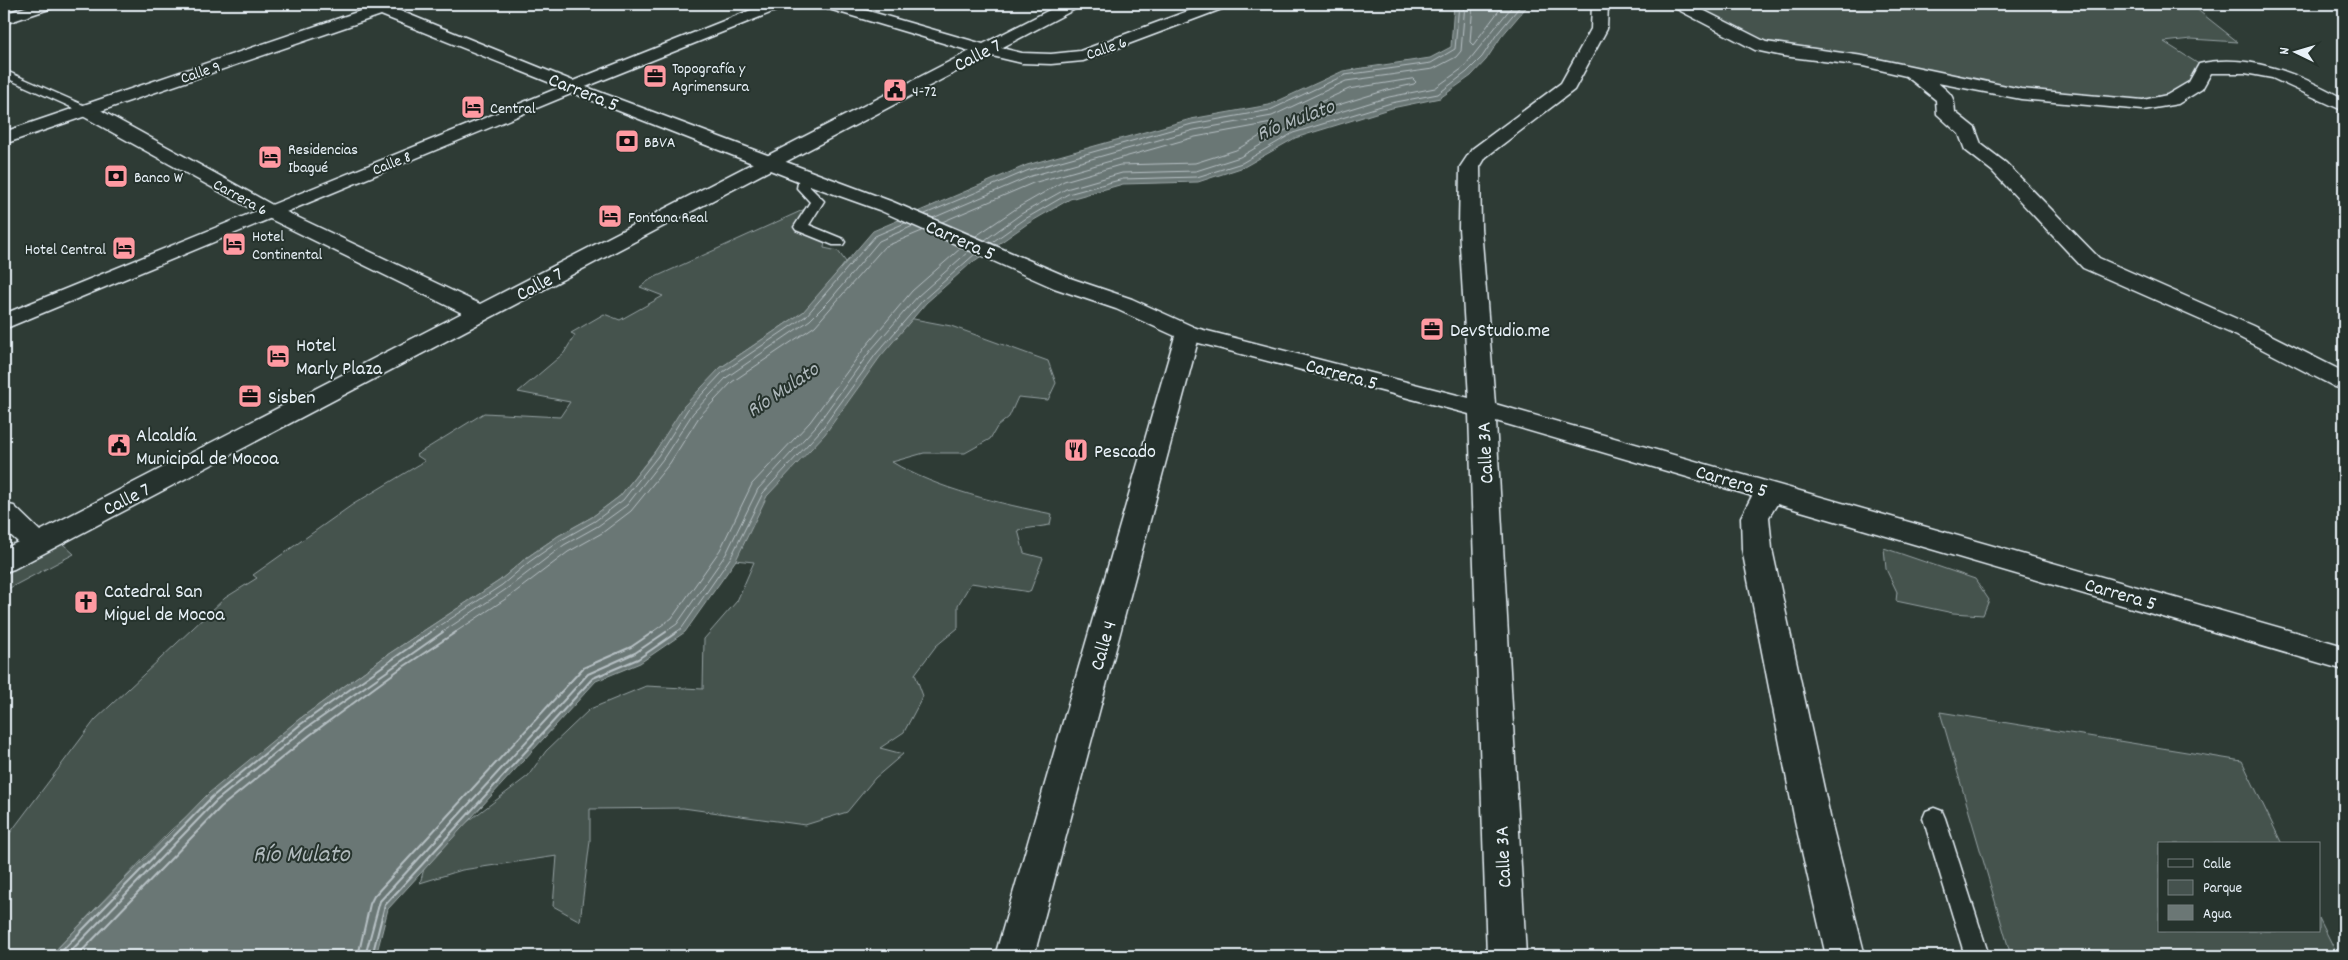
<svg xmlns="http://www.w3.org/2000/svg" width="2348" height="960" font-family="Dekko,sans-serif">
  <rect width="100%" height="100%" fill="#2e3b35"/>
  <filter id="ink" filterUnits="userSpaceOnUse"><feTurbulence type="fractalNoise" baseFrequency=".02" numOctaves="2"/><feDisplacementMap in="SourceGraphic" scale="10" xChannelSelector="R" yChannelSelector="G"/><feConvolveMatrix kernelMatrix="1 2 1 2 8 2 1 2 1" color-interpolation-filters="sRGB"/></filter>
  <g filter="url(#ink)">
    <!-- green -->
    <g fill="#45524e" stroke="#96a2a3">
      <polygon points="1679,4 2190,4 2238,42 2191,39 2164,42 2205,68 2172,100 2073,100 1750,41"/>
      <polygon points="814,205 795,227 825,241 824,248 838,251 846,262 821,293 803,312 720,368 620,496 592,517 558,536 526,558 499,581 387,655 298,720 171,830 50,956 4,956 4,841 95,720 225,598 257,578 253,575 352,505 425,461 416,455 484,413 560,417 570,402 518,392 564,353 575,335 571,333 604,314 620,320 663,296 640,287 651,279"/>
      <path d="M882,313L951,326L1048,361L1056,383L1048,400L1018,397L1009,417L997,427L990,439L965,453H924L892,462C936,489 1002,504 1052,514L1050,525L1018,530L1024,553L1043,558L1030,592L971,583L958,605V628L936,646L915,674L923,696L904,732L880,748L903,754L875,778L847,812L805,825L683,808L590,809V841L580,921L553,906L557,856L462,870L420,883L429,851L528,776L546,751L590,709L646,686L703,689L704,639L737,601L754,562L705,557Z"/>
      <polygon points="63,544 74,554 4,591 4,575"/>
      <polygon points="1884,548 1975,579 1989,600 1983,615 1953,613 1896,601 1897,592 1886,569"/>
      <polygon points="1940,712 2242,761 2282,844 2159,844 2159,931 2319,931 2319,918 2338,956 2011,956"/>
    </g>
    <!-- water -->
    <polygon fill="#6b7775" stroke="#9da8a9" points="1454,4 1529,4 1501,37 1486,60 1471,76 1440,98 1392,108 1295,138 1244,167 1198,182 1123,184 1070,199 1027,224 970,264 926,303 880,357 825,434 767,496 736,560 685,632 640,663 596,681 388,909 376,956 50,956 209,793 298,720 387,655 499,581 526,558 558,536 592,517 620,496 654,453 684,406 720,368 803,312 873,231 1027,165 1191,119 1269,105 1343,71 1430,58 1451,47"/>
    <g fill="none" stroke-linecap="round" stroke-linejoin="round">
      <!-- shore-far1 -->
      <g stroke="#b6c0c4" stroke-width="1">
        <polyline points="1473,4 1470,42 1473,45 1504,4"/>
        <polygon points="1413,79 1416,82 1414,84 1387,90 1302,116 1299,114 1301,111 1349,89"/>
        <polyline points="925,214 1029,170 1192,124 1270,110 1345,75 1431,63 1455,49 1459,4"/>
        <polyline points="933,218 1031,176 1194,130 1272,116 1346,81 1433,69 1456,57 1461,51 1465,4"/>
        <polyline points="942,222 1033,183 1195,137 1272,123 1275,125 1274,128 1236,150 1195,163 1120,165 1064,181 1017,208 976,236"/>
        <polyline points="985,240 1021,214 1066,189 1122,173 1196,171 1240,157 1291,127 1389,97 1435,88 1463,68 1514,4"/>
        <polyline points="991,243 1025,219 1068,194 1123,179 1197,177 1242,163 1293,133 1391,103 1438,94 1467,72 1482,57 1497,34 1522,4"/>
        <polyline points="429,633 502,585 529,562 561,540 595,521 623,500 658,456 688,409 723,372 806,316 875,236 905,223"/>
        <polyline points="441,633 505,590 564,545 598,526 627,505 663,459 693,413 727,377 810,320 830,300 879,241 913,226"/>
        <polyline points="454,633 510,596 568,552 602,533 631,511 670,463 699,417 732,382 815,326 884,247 922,231"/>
        <polyline points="651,633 672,618 720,550 752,484 810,422 866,346 912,291 961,248"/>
        <polyline points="664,633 677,624 726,554 758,489 816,426 871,350 918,296 969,251"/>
        <polyline points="675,633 682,628 731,557 763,493 821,430 876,354 923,300 975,254"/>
      </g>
      <!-- shore -->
      <g stroke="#b6c0c4" stroke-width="2">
        <polyline points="57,956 212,797 301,724 431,632"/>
        <polyline points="66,956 216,801 305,729 443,632"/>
        <polyline points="77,956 221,807 310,735 397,671 456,632"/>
        <polyline points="358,956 370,904 374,896 583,668 631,647 653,632"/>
        <polyline points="365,956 380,901 588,674 635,653 666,632"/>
        <polyline points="372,956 385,905 593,678 638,659 677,632"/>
      </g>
      <!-- lane casing -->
      <g stroke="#e8f1f8" stroke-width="3">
        <g id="lane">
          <polygon points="4,70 90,108 92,110 90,112 82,112 4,77"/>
          <polygon points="805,173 811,177 810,187 824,201 809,225 843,239 845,242 843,245 833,245 796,230 794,227 810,202 797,188 799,177"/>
          <polygon points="1934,808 1942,811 1945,818 1989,956 1965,956 1923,818 1926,811"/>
        </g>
      </g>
      <!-- street casing -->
      <g stroke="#e8f1f8" stroke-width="3">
        <g id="street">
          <path d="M382,4H404C399,11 385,14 376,12L374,9Z"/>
          <polygon points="820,4 844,4 983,44 1061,4 1081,4 1079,7 1001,48 1022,53 1051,54 1080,51 1207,4 1229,4 1227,7 1083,61 1051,64 1022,63 988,55 14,569 4,572 4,549 18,542 4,529 4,504 14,506 40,531 462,313 262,215 79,114 77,110 79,106 93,106 276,207 480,304 970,51 822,7"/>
          <polygon points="1592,4 1608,4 1607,29 1574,90 1486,157 1480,167 1481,228 1495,404 2344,646 2344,670 1777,504 1769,517 1772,549 1831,821 1865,956 1826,956 1795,821 1742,549 1741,517 1752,496 1496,421 1526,956 1487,956 1469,414 1180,338 1176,333 1180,328 1188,326 1469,398 1459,228 1460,167 1472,149 1561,83 1591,29"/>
          <path d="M1671,4H1691L1766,42L1863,56L2021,89L2143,100L2167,95L2189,82L2199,64C2249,52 2301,75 2344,99V111L2272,78L2245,73H2211L2202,89L2178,104L2143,110L2021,99L1938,83C1951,94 1954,95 1955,112L1975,128L1981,144L2006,163L2099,258L2253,326L2344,372V389L2335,387L2237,336L2083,268L1992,171L1965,150L1959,134L1937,114L1936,100L1906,76L1863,66L1783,56L1755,50L1673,7Z"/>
        </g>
      </g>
      <!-- secondary casing -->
      <g stroke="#e8f1f8" stroke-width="3">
        <polygon id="secondary" points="573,82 893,202 1070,278 1132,299 1196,328 1200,333 1034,956 995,956 1175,336 1116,309 1054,288 879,210 798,181 573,93 4,329 4,314"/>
      </g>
      <!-- primary casing -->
      <g stroke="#e8f1f8" stroke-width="3">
        <g id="primary">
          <polygon points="34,4 57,4 55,7 4,24 4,14"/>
          <polygon points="360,4 388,6 573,81 766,4 787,4 785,7 573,92 381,15 4,144 4,132 366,9"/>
        </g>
      </g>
      <!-- lane -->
      <use href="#lane" fill="#26332d" fill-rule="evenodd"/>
      <!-- street -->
      <use href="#street" fill="#26332d" fill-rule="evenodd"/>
      <!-- secondary -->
      <use href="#secondary" fill="#26332d" fill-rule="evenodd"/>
      <!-- primary -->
      <use href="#primary" fill="#26332d" fill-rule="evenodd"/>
    </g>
  </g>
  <!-- icons -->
  <defs>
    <g id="office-square" transform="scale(1.25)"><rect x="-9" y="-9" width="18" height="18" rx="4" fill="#ff9aa2" stroke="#26332d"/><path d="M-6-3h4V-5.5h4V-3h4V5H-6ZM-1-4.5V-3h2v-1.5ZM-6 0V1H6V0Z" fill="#111"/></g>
    <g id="civic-square" transform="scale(1.25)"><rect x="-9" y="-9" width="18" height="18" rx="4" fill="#ff9aa2" stroke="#26332d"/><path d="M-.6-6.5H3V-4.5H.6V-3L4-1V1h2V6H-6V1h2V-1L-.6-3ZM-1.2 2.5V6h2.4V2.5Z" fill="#111"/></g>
    <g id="hotel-square" transform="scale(1.25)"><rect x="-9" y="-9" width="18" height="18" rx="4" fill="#ff9aa2" stroke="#26332d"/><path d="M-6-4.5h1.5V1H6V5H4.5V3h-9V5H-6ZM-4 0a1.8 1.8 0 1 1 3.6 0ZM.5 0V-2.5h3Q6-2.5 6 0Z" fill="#111"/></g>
    <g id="bank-square" transform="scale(1.25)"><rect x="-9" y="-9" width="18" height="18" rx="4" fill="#ff9aa2" stroke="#26332d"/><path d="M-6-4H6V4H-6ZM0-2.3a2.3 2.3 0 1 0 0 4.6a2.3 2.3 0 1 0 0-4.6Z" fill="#111"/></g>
    <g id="restaurant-square" transform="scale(1.25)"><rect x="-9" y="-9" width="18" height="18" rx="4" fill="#ff9aa2" stroke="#26332d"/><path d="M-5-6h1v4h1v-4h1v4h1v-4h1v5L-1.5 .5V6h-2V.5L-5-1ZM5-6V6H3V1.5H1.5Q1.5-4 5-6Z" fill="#111"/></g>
    <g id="church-square" transform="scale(1.25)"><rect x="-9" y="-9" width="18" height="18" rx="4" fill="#ff9aa2" stroke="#26332d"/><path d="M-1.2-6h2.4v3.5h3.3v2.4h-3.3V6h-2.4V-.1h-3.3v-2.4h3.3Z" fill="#111"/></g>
  </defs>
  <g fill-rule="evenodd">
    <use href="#office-square" x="655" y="76"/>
    <use href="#civic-square" x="895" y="90"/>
    <use href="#hotel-square" x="473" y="107"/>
    <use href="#bank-square" x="627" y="141"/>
    <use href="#hotel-square" x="270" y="157"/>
    <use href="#bank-square" x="116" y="176"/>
    <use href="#hotel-square" x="610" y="216"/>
    <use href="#hotel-square" x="234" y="244"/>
    <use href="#hotel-square" x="124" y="248"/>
    <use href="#office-square" x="1432" y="329"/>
    <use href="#hotel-square" x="278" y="356"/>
    <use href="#office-square" x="250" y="396"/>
    <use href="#civic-square" x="119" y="445"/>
    <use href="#restaurant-square" x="1076" y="450"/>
    <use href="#church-square" x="86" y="602"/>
  </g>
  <g text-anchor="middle" stroke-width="4" stroke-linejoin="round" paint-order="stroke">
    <!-- far-street labels -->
    <g font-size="16" fill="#e8f1f8" stroke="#26332d">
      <text transform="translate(1106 47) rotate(-19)" y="6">Calle 6</text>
      <text transform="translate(200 71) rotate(-19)" y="6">Calle 9</text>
      <text transform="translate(391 162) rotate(-22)" y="6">Calle 8</text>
      <text transform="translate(241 196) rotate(29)" y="6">Carrera 6</text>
    </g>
    <!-- far-poi labels -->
    <g font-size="16" fill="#e8f1f8" stroke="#26332d" text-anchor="start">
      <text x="672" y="73">Topografía y<tspan x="672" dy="18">Agrimensura</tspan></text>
      <text x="912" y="96">4-72</text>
      <text x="490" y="113">Central</text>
      <text x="644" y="147">BBVA</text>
      <text x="288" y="154">Residencias<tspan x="288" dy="18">Ibagué</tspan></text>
      <text x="134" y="182">Banco W</text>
      <text x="628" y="222">Fontana Real</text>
      <text x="252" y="241">Hotel<tspan x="252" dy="18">Continental</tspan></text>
      <text x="106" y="254" text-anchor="end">Hotel Central</text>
    </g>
    <!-- street labels -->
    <g font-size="20" fill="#e8f1f8" stroke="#26332d">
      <text transform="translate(977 54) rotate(-27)" y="7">Calle 7</text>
      <text transform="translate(584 91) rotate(22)" y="7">Carrera 5</text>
      <text transform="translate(961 239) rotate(24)" y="7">Carrera 5</text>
      <text transform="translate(539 283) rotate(-28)" y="7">Calle 7</text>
      <text transform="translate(1342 373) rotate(15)" y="7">Carrera 5</text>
      <text transform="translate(1484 453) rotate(-93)" y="7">Calle 3A</text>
      <text transform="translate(1732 480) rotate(16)" y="7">Carrera 5</text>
      <text transform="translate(126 498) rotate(-27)" y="7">Calle 7</text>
      <text transform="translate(2121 593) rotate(16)" y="7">Carrera 5</text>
      <text transform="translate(1102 645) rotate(-74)" y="7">Calle 4</text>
      <text transform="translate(1502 857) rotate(-93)" y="7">Calle 3A</text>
    </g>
    <!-- poi labels -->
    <g font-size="20" fill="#e8f1f8" stroke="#26332d" text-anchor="start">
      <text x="1450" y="336">DevStudio.me</text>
      <text x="296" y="351">Hotel<tspan x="296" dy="23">Marly Plaza</tspan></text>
      <text x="268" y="403">Sisben</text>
      <text x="136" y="441">Alcaldía<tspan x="136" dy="23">Municipal de Mocoa</tspan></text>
      <text x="1094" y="457">Pescado</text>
      <text x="104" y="597">Catedral San<tspan x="104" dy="23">Miguel de Mocoa</tspan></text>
    </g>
    <!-- water labels -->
    <g font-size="21" font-style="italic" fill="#b0babd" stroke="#26332d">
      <text transform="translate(1295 119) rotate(-21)" y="7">Río Mulato</text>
      <text transform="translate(782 389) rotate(-34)" y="7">Río Mulato</text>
    </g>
    <!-- near-water labels -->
    <g font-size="25" font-style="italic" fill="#b0babd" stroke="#26332d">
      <text x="301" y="861">Río Mulato</text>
    </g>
  </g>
  <!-- margin -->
  <rect width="2348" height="960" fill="none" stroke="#26332d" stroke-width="20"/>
  <rect x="10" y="10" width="2328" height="940" fill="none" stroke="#e8f1f8" stroke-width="2" filter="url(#ink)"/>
  <!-- legend -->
  <rect x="2158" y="842" width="162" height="90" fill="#26332d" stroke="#747f7e"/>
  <rect x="2168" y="859" width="25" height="8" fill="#26332d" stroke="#747f7e"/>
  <text x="2203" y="868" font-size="15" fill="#e8f1f8">Calle</text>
  <rect x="2168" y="880" width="25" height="15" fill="#45524e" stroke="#747f7e"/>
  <text x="2203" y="892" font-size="15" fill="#e8f1f8">Parque</text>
  <rect x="2168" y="905" width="25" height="15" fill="#6b7775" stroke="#747f7e"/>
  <text x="2203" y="918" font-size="15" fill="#e8f1f8">Agua</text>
  <!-- north arrow -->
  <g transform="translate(2296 52) rotate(275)" stroke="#26332d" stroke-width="4" paint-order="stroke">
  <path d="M0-4L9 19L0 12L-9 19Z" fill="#e8f1f8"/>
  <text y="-8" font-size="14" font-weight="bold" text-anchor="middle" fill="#e8f1f8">N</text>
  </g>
</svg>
